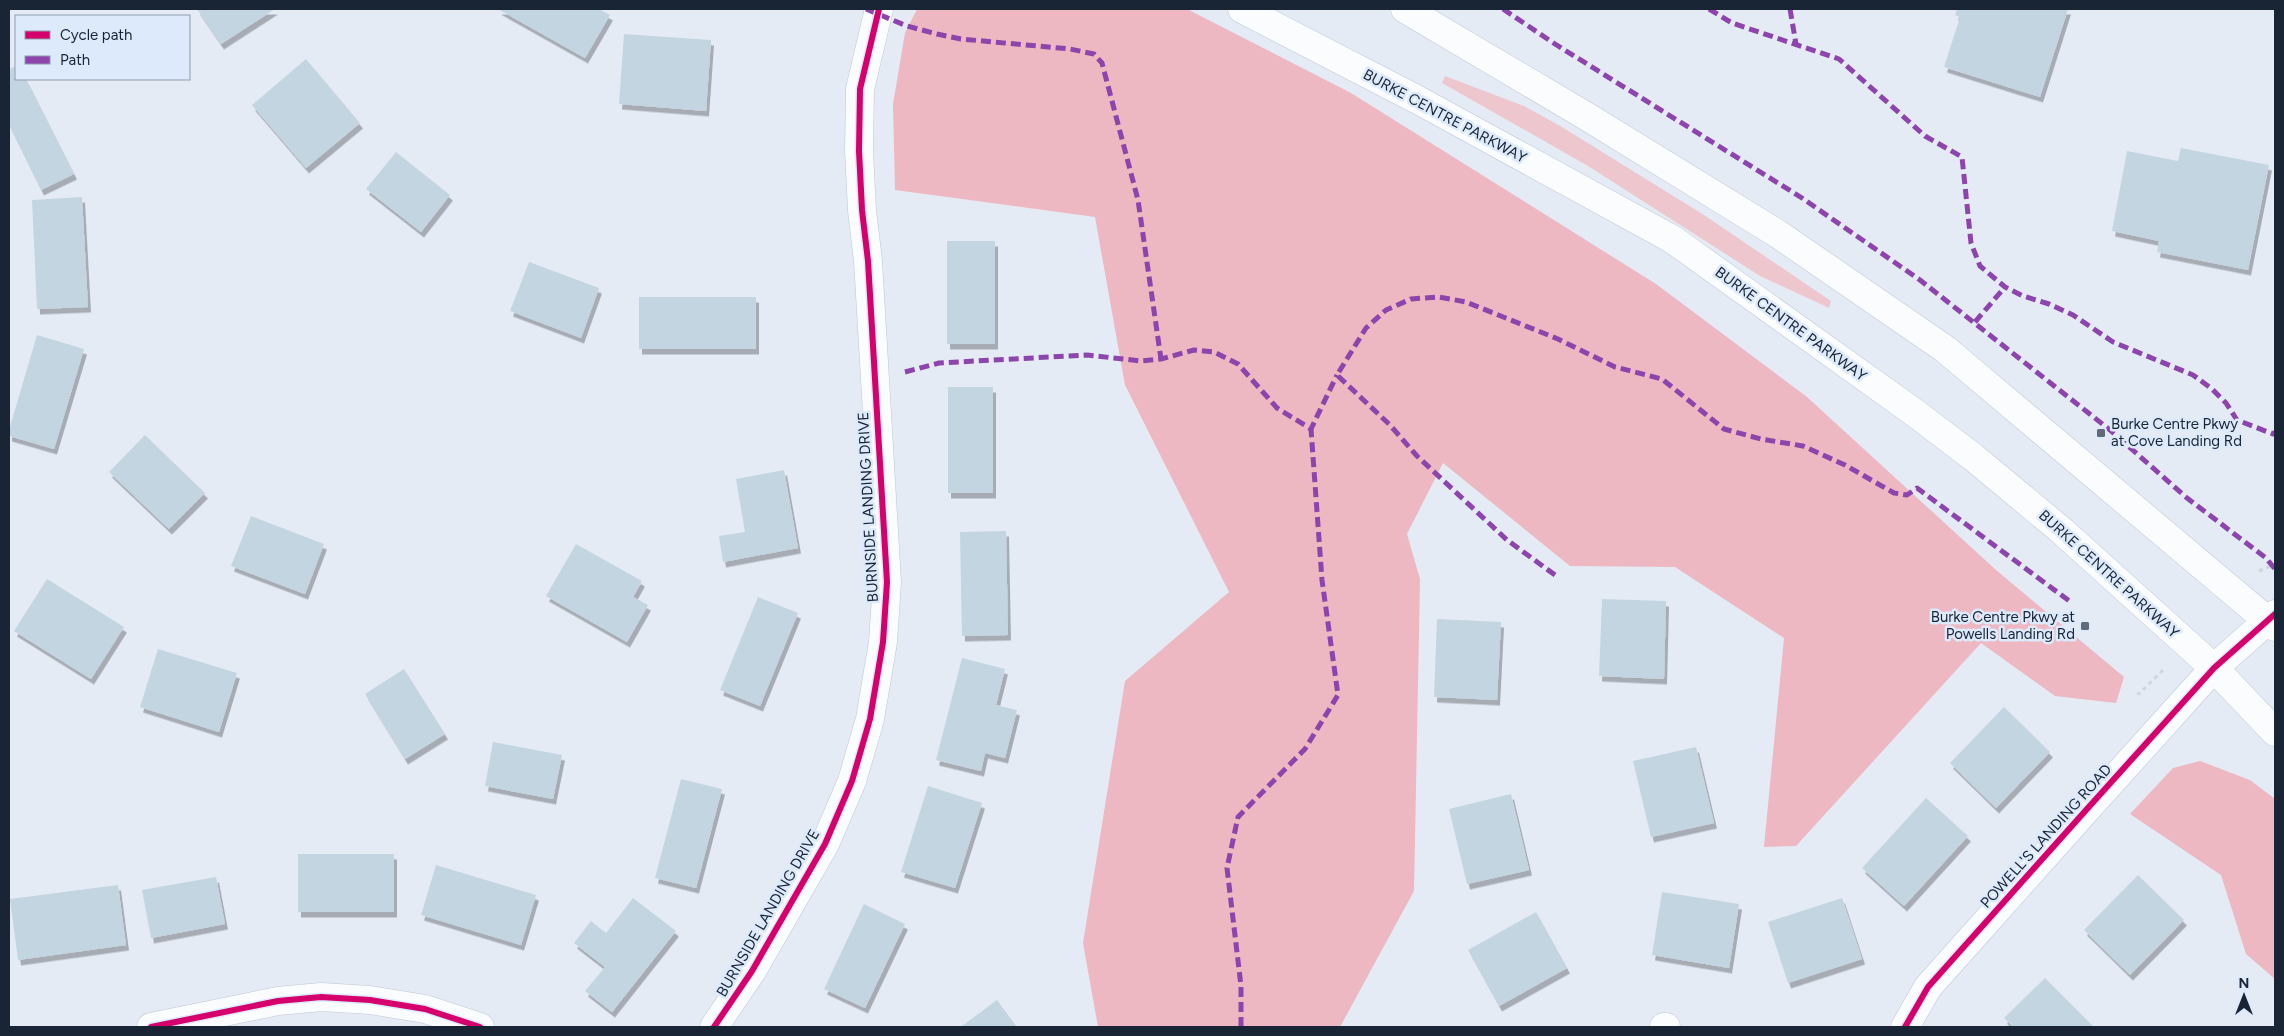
<svg xmlns="http://www.w3.org/2000/svg" width="2284" height="1036" font-family="Figtree,sans-serif">
  <defs>
    <filter id="shadow"><feDropShadow dx="3" dy="5.5" stdDeviation="0" flood-color="#0004"/></filter>
  </defs>
  <rect width="100%" height="100%" fill="#e4ebf5"/>
  <!-- green -->
  <polygon fill="#eec7ce" points="1445,76 1524,106 1562,127 1704,215 1831,301 1829,308 1760,276 1588,166 1442,83"/>
  <!-- forest -->
  <g fill="#edb8c1">
    <polygon points="917,9 1187,9 1351,93 1656,284 1807,397 1996,570 2124,677 2116,703 2055,696 1981,643 1796,846 1764,847 1784,638 1675,567 1570,566 1443,463 1407,534 1420,579 1414,891 1340,1027 1098,1027 1083,943 1125,681 1229,592 1125,385 1095,217 895,190 893,104 905,33"/>
    <polygon points="2200,761 2250,780 2275,799 2275,979 2246,954 2221,875 2130,814 2173,768"/>
  </g>
  <!-- building -->
  <g fill="#c4d5e2" filter="url(#shadow)">
    <polygon points="197,9 275,9 221,44"/>
    <polygon points="498,9 599,9 610,15 585,58"/>
    <polygon points="1957,9 2068,9 2040,97 1944,67 1960,17 1955,15"/>
    <polygon points="624,34 711,40 706,111 619,104"/>
    <polygon points="306,59 360,123 306,168 252,105"/>
    <polygon points="16,66 16,79 26,79 74,174 41,190 9,125 9,69"/>
    <polygon points="2181,148 2269,165 2248,270 2157,252 2159,241 2112,231 2127,151 2178,161"/>
    <polygon points="396,152 450,195 421,232 366,189"/>
    <polygon points="82,197 88,307 37,309 32,200"/>
    <rect x="947" y="241" width="48" height="103"/>
    <polygon points="529,262 599,288 581,338 510,311"/>
    <rect x="639" y="297" width="117" height="52"/>
    <polygon points="37,335 84,349 54,449 9,436 9,430"/>
    <rect x="948" y="387" width="45" height="106"/>
    <polygon points="145,435 205,493 169,529 109,472"/>
    <polygon points="784,470 798,548 723,562 719,536 745,532 736,479"/>
    <polygon points="251,516 324,544 305,594 231,566"/>
    <polygon points="1006,531 1008,635 962,636 960,532"/>
    <polygon points="576,544 642,581 633,597 648,605 627,642 546,596"/>
    <polygon points="47,579 124,627 91,679 14,631"/>
    <polygon points="758,597 798,613 760,706 720,690"/>
    <polygon points="1602,599 1666,601 1664,679 1599,676"/>
    <polygon points="1437,619 1501,622 1497,700 1434,697"/>
    <polygon points="158,649 237,673 219,732 140,707"/>
    <polygon points="962,658 1005,669 996,705 1017,710 1005,758 985,753 981,771 936,760"/>
    <polygon points="404,669 445,734 405,759 365,694"/>
    <polygon points="2004,707 2050,752 1996,808 1950,763"/>
    <polygon points="493,742 562,755 553,799 485,786"/>
    <polygon points="1696,747 1714,823 1651,837 1633,761"/>
    <polygon points="681,779 722,789 696,888 655,878"/>
    <polygon points="928,786 982,803 955,888 901,872"/>
    <polygon points="1511,794 1529,870 1467,884 1449,809"/>
    <polygon points="1926,798 1968,836 1904,906 1862,868"/>
    <rect x="298" y="854" width="96" height="58"/>
    <polygon points="436,865 536,895 521,945 421,915"/>
    <polygon points="2138,875 2184,920 2130,975 2084,930"/>
    <polygon points="216,877 225,924 151,938 142,890"/>
    <polygon points="118,885 126,945 18,960 10,899"/>
    <polygon points="1662,892 1739,904 1729,968 1652,955"/>
    <polygon points="633,898 676,931 612,1012 585,991 605,967 574,943 591,921 606,933"/>
    <polygon points="1842,898 1862,959 1788,983 1768,922"/>
    <polygon points="864,904 905,924 865,1008 824,989"/>
    <polygon points="1536,912 1567,968 1499,1006 1468,950"/>
    <polygon points="2045,978 2094,1027 2013,1027 2004,1018"/>
    <polygon points="997,1000 1017,1027 962,1027 962,1026"/>
  </g>
  <g fill="none" stroke-linecap="round" stroke-linejoin="round">
    <!-- street casing -->
    <g stroke="#bec7d4" stroke-width="29">
      <g id="street">
        <polyline points="1664,1027 1666,1027"/>
        <polyline points="1905,1027 1928,987 2087,809 2214,668 2275,614"/>
      </g>
    </g>
    <!-- secondary casing -->
    <g stroke="#bec7d4" stroke-width="29">
      <g id="secondary">
        <polyline points="1242,9 1418,100 1672,239 1915,413 1973,457 2062,531 2214,668 2275,732"/>
        <polyline points="1405,9 1586,116 1778,234 1945,349 2275,627"/>
        <polyline points="151,1027 278,1001 321,997 370,1000 425,1009 480,1027"/>
        <polyline points="714,1027 752,971 825,844 852,781 870,719 883,642 887,582 868,261 862,210 859,151 860,89 879,9"/>
      </g>
    </g>
    <!-- path -->
    <g stroke="#d3d6d9" stroke-width="3" stroke-dasharray="4 4" stroke-linecap="butt">
      <polyline points="2259,571 2271,566"/>
      <polyline points="2137,693 2139,694 2165,668"/>
    </g>
    <!-- street -->
    <use href="#street" stroke="#fbfcfe" stroke-width="28"/>
    <!-- secondary -->
    <use href="#secondary" stroke="#fbfcfe" stroke-width="28"/>
    <!-- quiet -->
    <g stroke="#8e44ad" stroke-width="5" stroke-dasharray="10 5" stroke-linecap="butt">
      <polyline points="866,9 907,26 937,34 961,39 1070,49 1094,54 1102,63 1138,200 1161,359"/>
      <polyline points="1503,9 1555,44 1802,198 1920,280 2110,430 2187,498 2266,558 2275,569"/>
      <polyline points="1709,9 1732,23 1839,59 1925,136 1962,157 1971,243 1980,266 2005,287 2023,296 2049,304 2073,315 2113,342 2193,375 2212,389 2226,403 2237,420 2273,434 2275,432"/>
      <polyline points="1790,9 1796,44"/>
      <polyline points="1975,322 2005,287"/>
      <polyline points="905,372 939,363 1087,355 1141,361 1161,359 1194,350 1214,352 1238,364 1277,408 1311,429 1337,375"/>
      <polyline points="1555,575 1507,540 1417,456 1390,425 1337,375 1366,328 1386,310 1411,299 1439,297 1466,302 1558,339 1615,367 1662,379 1724,429 1761,439 1803,446 1845,465 1894,493 1907,495 1917,488 2072,603"/>
      <polyline points="1241,1027 1241,986 1227,868 1238,817 1305,749 1338,695 1322,580 1311,429"/>
    </g>
    <!-- cycleway casing -->
    <g stroke="#ddeafc" stroke-width="9">
      <g id="cycleway">
        <polyline points="151,1027 278,1001 321,997 370,1000 425,1009 480,1027"/>
        <polyline points="714,1027 752,971 825,844 852,781 870,719 883,642 887,582 868,261 862,210 859,151 860,89 879,9"/>
        <polyline points="1905,1027 1928,987 2087,809 2214,668 2275,614"/>
      </g>
    </g>
    <!-- cycleway -->
    <use href="#cycleway" stroke="#d6006c" stroke-width="6"/>
  </g>
  <!-- markers -->
  <g fill="#606a78" stroke="#ddeafc" stroke-width="2">
    <rect x="2096" y="428" width="10" height="10" rx="2.5"/>
    <rect x="2080" y="621" width="10" height="10" rx="2.5"/>
  </g>
  <g text-anchor="middle" stroke-width="5" stroke-linejoin="round" paint-order="stroke">
    <!-- street labels -->
    <g font-size="15" fill="#192535" stroke="#ddeafc">
      <text transform="translate(1445 116) rotate(28)" y="5">BURKE CENTRE PARKWAY</text>
      <text transform="translate(1791 324) rotate(36)" y="5">BURKE CENTRE PARKWAY</text>
      <text transform="translate(868 507) rotate(-93)" y="5">BURNSIDE LANDING DRIVE</text>
      <text transform="translate(2109 574) rotate(42)" y="5">BURKE CENTRE PARKWAY</text>
      <text transform="translate(2046 836) rotate(-48)" y="5">POWELL'S LANDING ROAD</text>
      <text transform="translate(768 913) rotate(-60)" y="5">BURNSIDE LANDING DRIVE</text>
    </g>
    <!-- poi labels -->
    <g font-size="15" fill="#192535" stroke="#ddeafc" text-anchor="start">
      <text x="2111" y="429">Burke Centre Pkwy<tspan x="2111" dy="17">at Cove Landing Rd</tspan></text>
      <text x="2075" y="622" text-anchor="end">Burke Centre Pkwy at<tspan x="2075" dy="17">Powells Landing Rd</tspan></text>
    </g>
  </g>
  <!-- border -->
  <rect width="2284" height="1036" fill="none" stroke="#192535" stroke-width="20"/>
  <!-- legend -->
  <rect x="15" y="15" width="175" height="65" fill="#ddeafc" stroke="#8f9bac"/>
  <rect x="25" y="31" width="25" height="8" fill="#d6006c" stroke="#8f9bac"/>
  <text x="60" y="40" font-size="15" fill="#192535">Cycle path</text>
  <rect x="25" y="56" width="25" height="8" fill="#8e44ad" stroke="#8f9bac"/>
  <text x="60" y="65" font-size="15" fill="#192535">Path</text>
  <!-- north arrow -->
  <g transform="translate(2244 996)" stroke="#ddeafc" stroke-width="4" paint-order="stroke">
  <path d="M0-4L9 19L0 12L-9 19Z" fill="#192535"/>
  <text y="-8" font-size="14" font-weight="bold" text-anchor="middle" fill="#192535">N</text>
  </g>
</svg>
